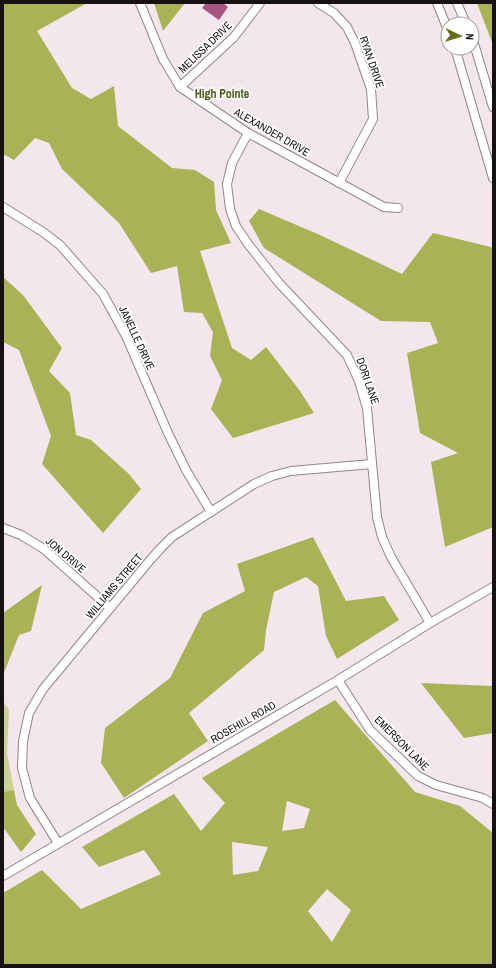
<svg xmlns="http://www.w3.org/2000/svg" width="496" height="968" font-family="'Archivo Narrow',sans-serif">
  <rect width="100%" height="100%" fill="#f3e6ec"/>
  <!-- green -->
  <polygon fill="#c9d296" points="3,701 9,710 7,753 14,790 3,792"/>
  <!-- forest -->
  <g fill="#a8b355" fill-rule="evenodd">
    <polygon points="3,3 87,3 37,31 72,88 91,99 114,86 118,126 172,168 195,170 214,182 216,210 231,243 200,251 232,348 251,360 266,347 300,391 314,413 233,438 211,409 222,380 210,356 213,332 202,313 184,312 177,266 151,273 119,223 62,169 49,143 35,138 14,160 3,154"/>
    <polygon points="154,3 185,3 163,31"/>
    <polygon points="477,3 493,3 493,45"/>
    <polygon points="259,209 320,235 402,274 433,233 491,247 493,251 493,527 445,547 431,462 458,453 420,433 407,353 438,343 430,322 381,321 264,248 249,221"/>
    <polygon points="3,277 23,295 62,348 49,371 70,393 76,435 91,440 129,474 141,489 103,533 42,464 51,436 19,350 3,342"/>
    <polygon points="313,537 346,601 384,596 399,620 337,659 326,636 318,586 306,577 274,592 266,630 264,650 189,713 208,741 124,798 101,763 105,728 170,678 203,613 245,591 237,564"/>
    <polygon points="42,585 31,631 19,635 3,675 3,613"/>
    <polygon points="421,683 493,686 493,733 464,738"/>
    <path d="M335,700L415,792L460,806L493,833V965H3V893L42,870L81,909L161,874L144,850L99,867L82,847L174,794L201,831L225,803L202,778ZM287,801L310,809L304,828L282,831ZM232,842L268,847L258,871L233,875ZM327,889L351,910L332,942L308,911Z"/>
    <polygon points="14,790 17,805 36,834 21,852 3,827 3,792"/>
  </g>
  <!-- building -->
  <polygon fill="#a85681" points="206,3 223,3 228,7 219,20 202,8"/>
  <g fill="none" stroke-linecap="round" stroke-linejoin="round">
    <!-- minor casing -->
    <g stroke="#91868b" stroke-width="10">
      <g id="minor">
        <polyline points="140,3 163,59 180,87 248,133 384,207 398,208"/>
        <polyline points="318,3 334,13 347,27 355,43 371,89 373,119 339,183"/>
        <polyline points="437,3 448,30"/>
        <polyline points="457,3 466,24"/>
        <polyline points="472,37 493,107"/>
        <polyline points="455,48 493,178"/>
        <polyline points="180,87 234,37 260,3"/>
        <polyline points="248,133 232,163 227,184 230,209 236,226 248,244 279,283 347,355 359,381 367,408 377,517 382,537 391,557 430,623"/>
        <polyline points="3,207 43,232 60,245 103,294 126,336 168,433 186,470 211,512"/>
        <polyline points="3,528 21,535 44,549 110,608"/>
        <polyline points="338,680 370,730 418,776 436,785 483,798 493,804"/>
        <polyline points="58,843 30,798 22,768 23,741 29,713 43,689 151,559 162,547 172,537 254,484 272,476 291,471 372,464"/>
        <polyline points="3,876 338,680 430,623 493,587"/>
      </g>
    </g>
    <!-- minor -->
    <use href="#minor" stroke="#fff" stroke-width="8"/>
  </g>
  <g text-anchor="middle" stroke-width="3.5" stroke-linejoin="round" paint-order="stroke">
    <!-- street labels -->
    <g font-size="11" fill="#161113" stroke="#fff">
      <text transform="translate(205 47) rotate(-44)" y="4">MELISSA DRIVE</text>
      <text transform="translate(372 62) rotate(71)" y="4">RYAN DRIVE</text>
      <text transform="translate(272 132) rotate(30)" y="4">ALEXANDER DRIVE</text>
      <text transform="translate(137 338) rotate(65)" y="4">JANELLE DRIVE</text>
      <text transform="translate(368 381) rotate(71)" y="4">DORI LANE</text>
      <text transform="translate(66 555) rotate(40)" y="4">JON DRIVE</text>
      <text transform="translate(114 586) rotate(-50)" y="4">WILLIAMS STREET</text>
      <text transform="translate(243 722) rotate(-30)" y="4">ROSEHILL ROAD</text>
      <text transform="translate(402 743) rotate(45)" y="4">EMERSON LANE</text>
    </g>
    <!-- neighbourhood labels -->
    <g font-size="12" font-weight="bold" fill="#4f551b" stroke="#fff">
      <text x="222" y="98">High Pointe</text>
    </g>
  </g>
  <!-- border -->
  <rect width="496" height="968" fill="none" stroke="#161113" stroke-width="8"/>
  <!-- north arrow -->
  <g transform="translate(460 36) rotate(94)"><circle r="19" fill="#ffffff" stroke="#a2a0a1"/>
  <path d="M0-3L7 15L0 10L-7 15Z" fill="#666e15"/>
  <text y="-6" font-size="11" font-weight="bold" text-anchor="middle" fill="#161113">N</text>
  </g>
</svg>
